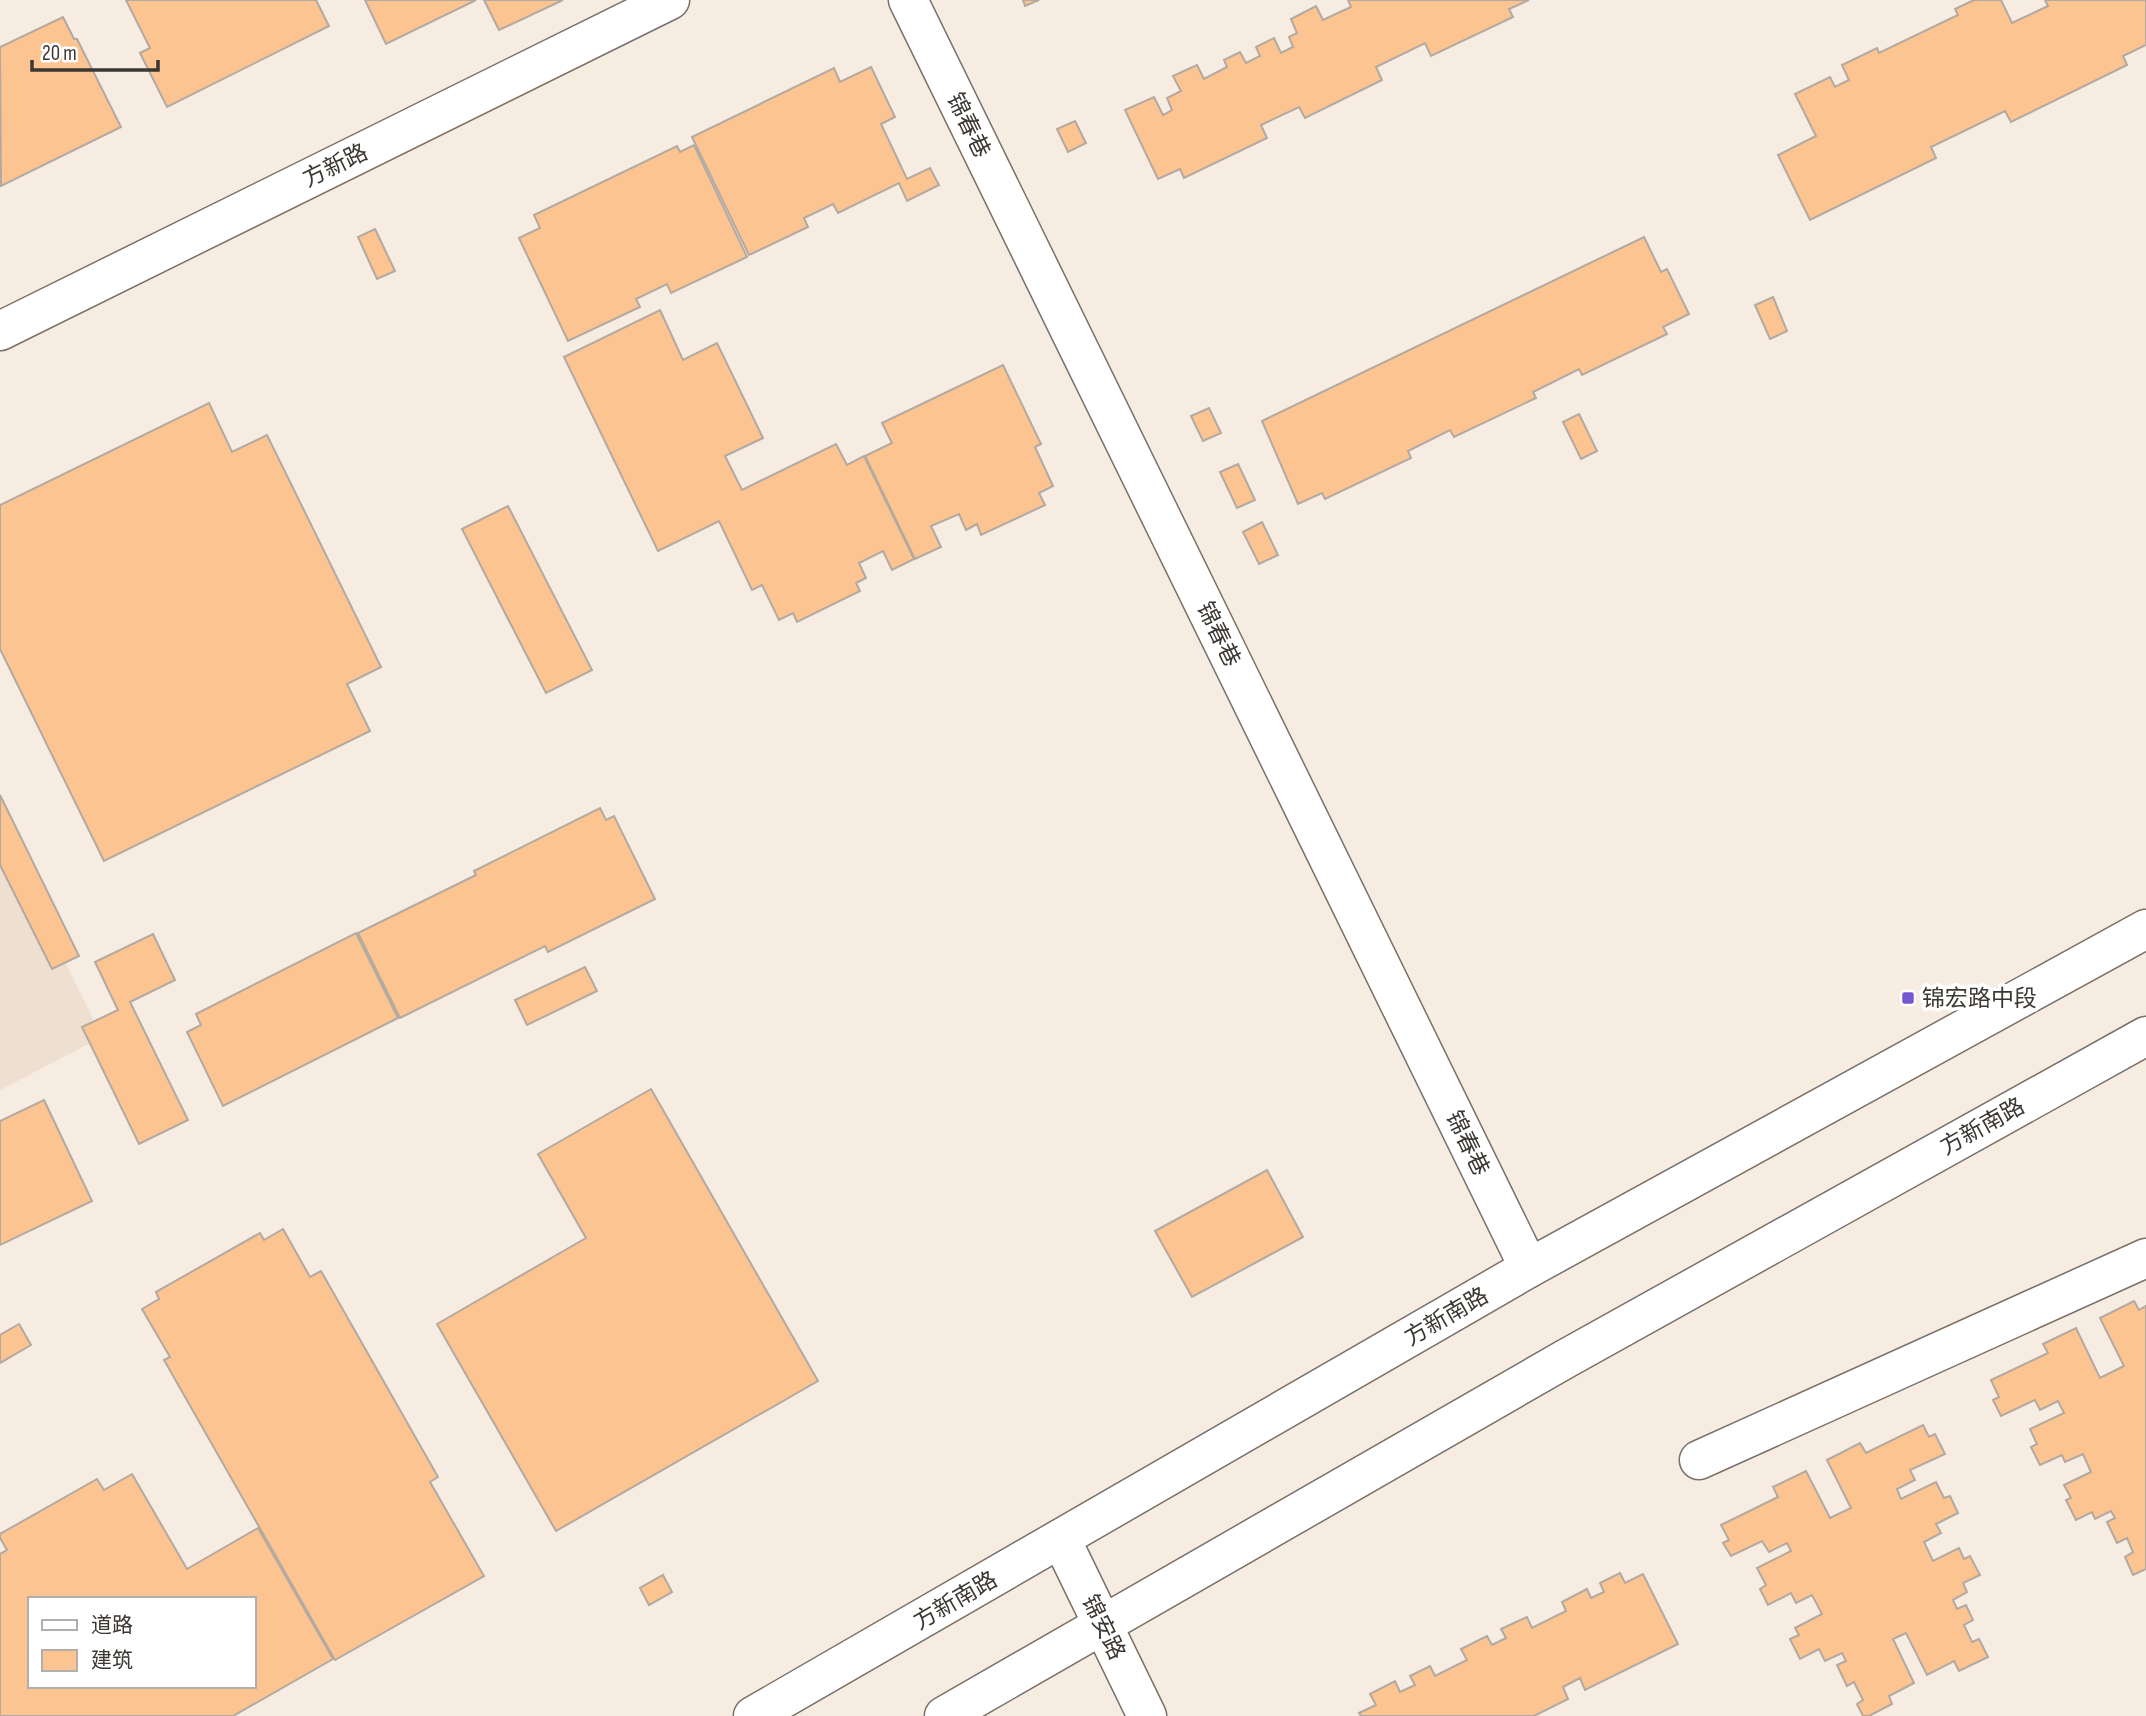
<svg xmlns="http://www.w3.org/2000/svg" width="2146" height="1716" font-family="'Sofia Sans Condensed','Noto Sans SC',sans-serif">
  <rect width="100%" height="100%" fill="#f6ece2"/>
  <!-- built -->
  <polygon fill="#efdfd0" points="0,830 102,1037 0,1090"/>
  <!-- building -->
  <g fill="#fcc491" stroke="#b3a9a0" stroke-width="2" fill-rule="evenodd">
    <polygon points="126,0 316,0 329,26 167,107 140,53 150,48"/>
    <polygon points="365,0 476,0 386,44"/>
    <polygon points="484,0 563,0 499,30"/>
    <polygon points="1023,0 1039,0 1025,6"/>
    <polygon points="1348,0 1529,0 1509,9 1513,17 1431,56 1425,43 1376,67 1382,80 1305,118 1299,107 1261,125 1267,138 1184,178 1180,169 1158,179 1125,110 1154,97 1163,115 1172,110 1167,98 1181,91 1173,76 1197,65 1204,79 1227,67 1224,60 1240,52 1246,63 1260,56 1256,47 1274,38 1281,53 1293,47 1289,37 1297,33 1291,19 1316,6 1323,20 1351,7"/>
    <polygon points="1974,0 2001,0 2012,23 2048,6 2045,0 2146,0 2146,45 2123,56 2127,65 2011,122 2005,111 1931,147 1936,158 1810,220 1778,155 1816,136 1795,94 1830,77 1835,87 1849,80 1842,65 1877,48 1879,53 1958,15 1955,9"/>
    <polygon points="63,17 74,39 77,39 121,127 1,186 0,47"/>
    <polygon points="871,67 895,117 881,124 907,179 930,168 939,185 907,201 899,183 838,213 833,204 804,218 808,227 749,255 692,137 834,68 840,82"/>
    <polygon points="1075,121 1086,143 1068,152 1057,129"/>
    <polygon points="694,145 747,257 671,293 667,284 636,299 640,307 568,341 519,238 540,228 534,215 677,146 680,152"/>
    <polygon points="375,229 395,271 377,279 358,237"/>
    <polygon points="1644,237 1661,272 1667,269 1689,314 1663,327 1667,334 1582,375 1579,369 1533,392 1536,398 1454,437 1450,430 1408,451 1411,458 1325,499 1322,493 1298,504 1262,421"/>
    <polygon points="1773,297 1787,331 1770,339 1755,305"/>
    <polygon points="660,310 683,360 717,343 763,438 725,456 742,490 836,444 847,465 864,456 914,559 892,570 883,551 859,563 866,578 856,583 860,591 797,622 793,613 779,620 762,585 752,590 719,521 658,551 564,357"/>
    <polygon points="1003,365 1041,444 1035,447 1053,486 1039,493 1045,505 981,535 977,524 966,530 959,514 931,526 941,547 915,559 865,456 892,443 882,423"/>
    <polygon points="209,403 232,452 267,435 381,667 347,684 370,731 104,861 0,649 0,505"/>
    <polygon points="1209,408 1221,433 1203,441 1191,416"/>
    <polygon points="1579,414 1597,451 1581,459 1563,422"/>
    <polygon points="1238,464 1255,500 1237,508 1220,472"/>
    <polygon points="508,506 592,670 546,693 462,529"/>
    <polygon points="1262,522 1278,555 1259,564 1243,532"/>
    <polygon points="0,795 79,956 52,969 0,865"/>
    <polygon points="600,808 606,820 614,816 655,899 548,952 545,946 400,1018 358,933 476,875 474,871"/>
    <polygon points="356,933 398,1018 223,1106 187,1032 201,1025 196,1014"/>
    <polygon points="153,934 175,980 130,1002 188,1120 139,1144 82,1027 118,1010 95,962"/>
    <polygon points="585,967 597,991 527,1025 515,1000"/>
    <polygon points="651,1089 818,1381 556,1531 437,1324 586,1238 538,1154"/>
    <polygon points="44,1100 92,1201 0,1245 0,1121"/>
    <polygon points="1267,1170 1303,1237 1192,1297 1155,1231"/>
    <polygon points="283,1229 310,1277 321,1271 438,1477 430,1482 484,1576 335,1660 164,1360 170,1357 142,1309 159,1299 156,1292 260,1233 264,1240"/>
    <polygon points="2134,1301 2139,1310 2146,1306 2146,1569 2133,1575 2125,1557 2133,1552 2127,1538 2117,1543 2107,1522 2115,1518 2111,1511 2095,1519 2092,1512 2076,1520 2066,1500 2071,1498 2064,1485 2091,1472 2083,1454 2065,1462 2062,1455 2040,1465 2031,1447 2037,1444 2030,1429 2064,1413 2058,1401 2040,1410 2035,1400 2001,1416 1993,1400 1999,1397 1991,1380 2048,1353 2043,1344 2076,1328 2100,1378 2124,1366 2100,1318"/>
    <polygon points="19,1324 31,1345 0,1363 0,1335"/>
    <polygon points="1923,1425 1929,1437 1935,1434 1945,1454 1910,1470 1915,1480 1897,1489 1901,1499 1936,1482 1944,1498 1950,1496 1958,1513 1936,1524 1941,1533 1924,1542 1933,1561 1959,1548 1964,1559 1970,1556 1980,1575 1963,1583 1967,1592 1953,1600 1957,1609 1966,1605 1973,1620 1964,1625 1972,1642 1979,1639 1988,1657 1959,1671 1954,1661 1927,1675 1906,1633 1893,1639 1914,1683 1889,1696 1892,1704 1869,1716 1863,1716 1857,1704 1863,1700 1854,1682 1847,1686 1837,1665 1846,1661 1842,1653 1825,1661 1819,1649 1800,1659 1790,1639 1799,1635 1795,1628 1822,1614 1812,1595 1796,1603 1791,1593 1768,1605 1760,1589 1766,1585 1757,1568 1791,1551 1787,1543 1769,1552 1762,1541 1731,1556 1723,1543 1729,1540 1721,1525 1778,1497 1773,1487 1806,1471 1830,1518 1851,1508 1827,1460 1860,1443 1866,1453"/>
    <path d="M132,1474L187,1569L258,1528L333,1659L233,1716H0V1554L7,1550L0,1538V1534L97,1479L104,1490ZM30,1599H254V1686H30Z"/>
    <polygon points="1620,1573 1625,1583 1643,1574 1678,1644 1585,1690 1580,1678 1563,1687 1568,1699 1534,1716 1361,1716 1359,1713 1376,1705 1370,1694 1395,1681 1400,1692 1415,1685 1410,1676 1430,1666 1435,1676 1467,1660 1461,1649 1487,1636 1492,1645 1506,1638 1501,1629 1527,1617 1532,1628 1566,1611 1562,1602 1587,1589 1591,1598 1604,1592 1600,1583"/>
    <polygon points="663,1575 672,1592 649,1605 640,1588"/>
  </g>
  <g fill="none" stroke-linecap="round" stroke-linejoin="round">
    <!-- minor casing -->
    <g stroke="#7a7068" stroke-width="41">
      <g id="minor">
        <polyline points="908,0 1529,1268"/>
        <polyline points="0,331 670,0"/>
        <polyline points="1699,1460 2146,1258"/>
        <polyline points="1061,1539 1147,1716"/>
      </g>
    </g>
    <!-- major casing -->
    <g stroke="#7a7068" stroke-width="41">
      <g id="major">
        <polyline points="753,1716 1529,1268 2146,929"/>
        <polyline points="944,1716 1567,1358 2146,1036"/>
      </g>
    </g>
    <!-- minor -->
    <use href="#minor" stroke="#fff" stroke-width="38"/>
    <!-- major -->
    <use href="#major" stroke="#fff" stroke-width="38"/>
  </g>
  <!-- markers -->
  <rect fill="#7757d1" stroke="#fff" stroke-width="2.5" x="1901" y="991" width="14" height="14" rx="3.5"/>
  <g text-anchor="middle" stroke-width="7" stroke-linejoin="round" paint-order="stroke">
    <!-- street labels -->
    <g font-size="23" fill="#3b3733" stroke="#fff">
      <text transform="translate(969 125) rotate(64)" y="8">锦春巷</text>
      <text transform="translate(335 165) rotate(-26)" y="8">方新路</text>
      <text transform="translate(1219 634) rotate(64)" y="8">锦春巷</text>
      <text transform="translate(1982 1126) rotate(-29)" y="8">方新南路</text>
      <text transform="translate(1468 1143) rotate(64)" y="8">锦春巷</text>
      <text transform="translate(1446 1316) rotate(-30)" y="8">方新南路</text>
      <text transform="translate(955 1600) rotate(-30)" y="8">方新南路</text>
      <text transform="translate(1104 1627) rotate(64)" y="8">锦安路</text>
    </g>
    <!-- poi labels -->
    <g font-size="23" fill="#3b3733" stroke="#fff" text-anchor="start">
      <text x="1922" y="1006">锦宏路中段</text>
    </g>
  </g>
  <!-- legend -->
  <rect x="28" y="1597" width="228" height="91" fill="#ffffff" stroke="#b1afad" stroke-width="2"/>
  <rect x="42" y="1620" width="35" height="10" fill="#ffffff" stroke="#b1afad" stroke-width="2"/>
  <text x="91" y="1632" font-size="21" fill="#3b3733">道路</text>
  <rect x="42" y="1650" width="35" height="21" fill="#fcc491" stroke="#b1afad" stroke-width="2"/>
  <text x="91" y="1667" font-size="21" fill="#3b3733">建筑</text>
  <!-- scale -->
  <path d="M32 60v10h126v-10" fill="none" stroke="#3b3733" stroke-width="3.5"/>
  <text x="42" y="60" font-size="21" fill="#3b3733" stroke="#ffffff" stroke-width="5" paint-order="stroke">20 m</text>
</svg>
